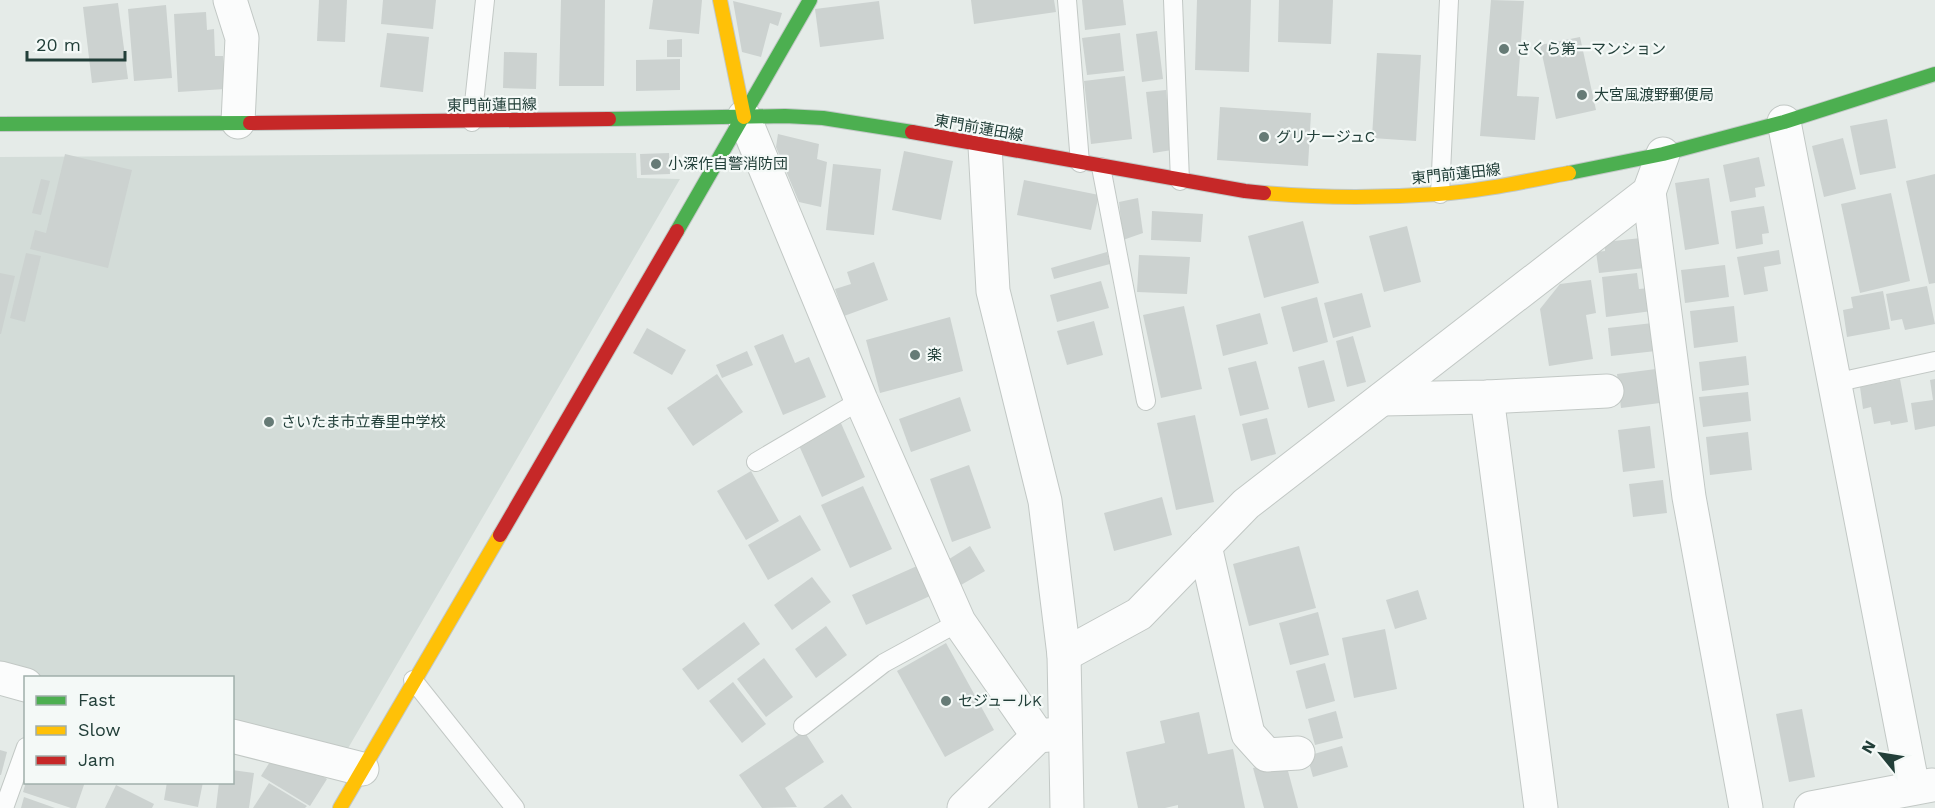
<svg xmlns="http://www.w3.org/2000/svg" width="1935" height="808" font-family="'Work Sans','Noto Sans JP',sans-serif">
  <rect width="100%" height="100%" fill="#e5ebe8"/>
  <!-- built -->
  <polygon fill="#d3dcd8" points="636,153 637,178 680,179 347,750 233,722 232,678 49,678 0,666 0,157"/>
  <!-- building -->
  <g fill="#ccd2d0">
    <polygon points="319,0 347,0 345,42 317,41"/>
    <polygon points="383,0 436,0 433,29 381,24"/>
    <polygon points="561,0 605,0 604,86 559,86"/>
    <polygon points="653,0 702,0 699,34 649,29"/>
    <polygon points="971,0 1054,0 1056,12 974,24"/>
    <polygon points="1082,0 1123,0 1126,25 1085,30"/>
    <polygon points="1197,0 1251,0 1249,72 1195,70"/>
    <polygon points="1279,0 1333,0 1331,44 1278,42"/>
    <polygon points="1491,0 1524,1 1517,96 1539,97 1535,140 1480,136"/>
    <polygon points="733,1 782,13 778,26 770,23 761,57 742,52"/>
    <polygon points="879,1 884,39 820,47 815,9"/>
    <polygon points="118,3 128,79 92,83 83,7"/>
    <polygon points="166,5 172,78 134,81 128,9"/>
    <polygon points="206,12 207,30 214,29 215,56 223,56 225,89 178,92 174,14"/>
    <polygon points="1157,31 1163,79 1142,82 1136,34"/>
    <polygon points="387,33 429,37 423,92 380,87"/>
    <polygon points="1120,33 1124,71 1087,75 1082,38"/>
    <polygon points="1580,37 1596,110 1556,119 1540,45"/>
    <polygon points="682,39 682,57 667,57 667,40"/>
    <polygon points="504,52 537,53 536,89 503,88"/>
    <polygon points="1377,53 1421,55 1416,141 1372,138"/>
    <polygon points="680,59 680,90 636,91 636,60"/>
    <polygon points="1125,76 1132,139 1091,144 1084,81"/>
    <polygon points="1166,90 1172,150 1153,153 1146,92"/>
    <polygon points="1220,107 1311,113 1308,166 1217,160"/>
    <polygon points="1887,119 1896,168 1860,175 1850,126"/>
    <polygon points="778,134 819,144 817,159 827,162 821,207 799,202 776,147"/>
    <polygon points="1843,138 1856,189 1824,197 1812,146"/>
    <polygon points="904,151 953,161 941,220 892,210"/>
    <polygon points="669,153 670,174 641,175 640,154"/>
    <polygon points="65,154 132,170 108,268 30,249 35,230 46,233"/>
    <polygon points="1759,157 1765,186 1755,188 1756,197 1730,202 1723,165"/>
    <polygon points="833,164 881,169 874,235 826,230"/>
    <polygon points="1935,174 1935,283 1929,284 1906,181"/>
    <polygon points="1709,178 1719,244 1685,250 1675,183"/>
    <polygon points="41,179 50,181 41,215 32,213"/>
    <polygon points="1024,180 1099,195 1091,230 1017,215"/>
    <polygon points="1891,193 1910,281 1860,293 1841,204"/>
    <polygon points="1138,198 1143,233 1123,240 1119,202"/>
    <polygon points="1764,206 1769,233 1762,234 1763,244 1736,249 1731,211"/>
    <polygon points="1152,211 1203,214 1201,242 1151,240"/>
    <polygon points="1303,221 1319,283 1264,298 1248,236"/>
    <polygon points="1407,226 1421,282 1384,292 1369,236"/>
    <polygon points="1641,238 1645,268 1599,273 1596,252 1605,251 1605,242"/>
    <polygon points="1779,250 1781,264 1764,267 1768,291 1744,295 1737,257"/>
    <polygon points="1107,252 1110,264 1054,279 1051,268"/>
    <polygon points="26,253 41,256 25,322 10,318"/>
    <polygon points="1139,255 1190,257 1187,294 1137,292"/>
    <polygon points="874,262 888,300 844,316 835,289 851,284 847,272"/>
    <polygon points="1725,265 1729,297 1685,303 1681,270"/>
    <polygon points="0,273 15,276 1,334 0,334"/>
    <polygon points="1637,273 1639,289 1649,288 1652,311 1606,317 1602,277"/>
    <polygon points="1591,280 1596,313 1586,315 1593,359 1549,366 1540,309 1560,284"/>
    <polygon points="1101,281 1109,308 1057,322 1050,295"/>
    <polygon points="1927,286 1935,324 1905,330 1902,319 1891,321 1886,294"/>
    <polygon points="1883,291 1890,329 1847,337 1843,310 1853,308 1851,297"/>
    <polygon points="1362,293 1371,327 1333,338 1324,303"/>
    <polygon points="1317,297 1328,342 1293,352 1281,307"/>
    <polygon points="1184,306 1202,389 1161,398 1143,315"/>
    <polygon points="1734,306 1738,342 1694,348 1690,311"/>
    <polygon points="1260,313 1268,344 1223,356 1216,325"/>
    <polygon points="950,317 963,371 880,393 866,340"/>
    <polygon points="1094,321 1103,355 1067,365 1057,331"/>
    <polygon points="1653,323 1656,351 1611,356 1608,328"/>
    <polygon points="647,328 686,350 672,375 633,353"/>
    <polygon points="783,334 795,363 809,357 826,397 783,415 754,346"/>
    <polygon points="1353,336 1366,382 1347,387 1336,341"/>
    <polygon points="747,351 753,365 722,378 716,365"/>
    <polygon points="1746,356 1749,385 1702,391 1699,362"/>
    <polygon points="1324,360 1335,401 1308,408 1298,367"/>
    <polygon points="1256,361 1269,409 1240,416 1228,368"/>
    <polygon points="1656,369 1660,403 1621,408 1617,374"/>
    <polygon points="717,374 743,412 693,446 667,408"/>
    <polygon points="1900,379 1908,422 1891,425 1890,421 1874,424 1871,407 1863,409 1860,387"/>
    <polygon points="1935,379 1935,426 1915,430 1911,403 1933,400 1930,380"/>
    <polygon points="1748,392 1751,421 1703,427 1699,397"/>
    <polygon points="960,397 971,431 911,452 899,419"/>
    <polygon points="1195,415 1214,502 1176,510 1157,423"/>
    <polygon points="1267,418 1276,454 1251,461 1242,424"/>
    <polygon points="840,421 865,477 822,497 797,441"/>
    <polygon points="1650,426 1655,468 1623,472 1618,430"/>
    <polygon points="1748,432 1752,470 1710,475 1706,437"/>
    <polygon points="969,465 991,528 952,542 930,479"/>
    <polygon points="751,471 779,521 746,540 717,491"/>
    <polygon points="1663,480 1667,513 1633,517 1629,484"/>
    <polygon points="863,486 892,549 850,568 821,505"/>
    <polygon points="1162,497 1172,535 1114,551 1104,513"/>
    <polygon points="800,515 821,550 768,580 748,545"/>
    <polygon points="970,546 985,571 961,585 946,561"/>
    <polygon points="1299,546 1316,608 1249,626 1233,564"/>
    <polygon points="917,566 930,596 866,625 852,595"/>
    <polygon points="812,577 831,602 792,630 774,605"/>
    <polygon points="1418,590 1427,619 1395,629 1386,600"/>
    <polygon points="1318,612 1329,655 1290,665 1279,623"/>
    <polygon points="744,622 760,644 698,690 682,669"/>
    <polygon points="826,626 847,655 816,678 795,649"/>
    <polygon points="1385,629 1397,689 1354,698 1342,638"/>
    <polygon points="946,643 994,730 945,757 897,671"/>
    <polygon points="764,658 793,697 766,717 737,679"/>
    <polygon points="1325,663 1335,701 1306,709 1296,671"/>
    <polygon points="733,682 766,724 742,743 709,701"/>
    <polygon points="1802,709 1815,777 1789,782 1776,714"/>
    <polygon points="1336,711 1343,738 1315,745 1308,719"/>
    <polygon points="1199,712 1208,754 1233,749 1245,808 1178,808 1178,805 1165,808 1138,808 1126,752 1165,743 1160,721"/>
    <polygon points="804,731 824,762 785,788 797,807 762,808 739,775"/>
    <polygon points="1342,746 1348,767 1313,777 1307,756"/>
    <polygon points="278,749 327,779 310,806 261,776"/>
    <polygon points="0,750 7,752 1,775 0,775"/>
    <polygon points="1285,760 1298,808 1264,808 1253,768"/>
    <polygon points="232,770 254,773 249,808 216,808 219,782 232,782"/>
    <polygon points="26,782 85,782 76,808 71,808 23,792"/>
    <polygon points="167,782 203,782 198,807 164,800"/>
    <polygon points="269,783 307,806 305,808 253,808"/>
    <polygon points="116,785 154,804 152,808 105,808"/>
    <polygon points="842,794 852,808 823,808"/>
    <polygon points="24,797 55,808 21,808"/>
  </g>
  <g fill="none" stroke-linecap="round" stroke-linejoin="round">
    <!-- lane casing -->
    <g stroke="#c2c8c5" stroke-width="20">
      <g id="lane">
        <polyline points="1067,0 1080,163"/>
        <polyline points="1173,0 1180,181"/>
        <polyline points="472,122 485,0"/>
        <polyline points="1101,167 1146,401"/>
        <polyline points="1440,194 1449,0"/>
        <polyline points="1834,383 1935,361"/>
        <polyline points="756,462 861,400"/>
        <polyline points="413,680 515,808"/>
        <polyline points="803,726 884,663 959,622"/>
        <polyline points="4,808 26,747"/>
      </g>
    </g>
    <!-- street casing -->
    <g stroke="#c2c8c5" stroke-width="35">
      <g id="street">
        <polyline points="230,0 242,38 238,122"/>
        <polyline points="744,117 861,400 959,622 1038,736"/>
        <polyline points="1784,122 1913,788"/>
        <polyline points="985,146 993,291 1045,501 1064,655 1067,808"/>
        <polyline points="1649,192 1689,497 1746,808"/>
        <polyline points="1487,397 1541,808"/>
        <polyline points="1382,399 1487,397 1607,391"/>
        <polyline points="1205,546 1248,734 1267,755 1298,753"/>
        <polyline points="1064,655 1139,614 1246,504 1649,192 1663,154"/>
        <polyline points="0,678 26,685"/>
        <polyline points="232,736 362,769"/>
        <polyline points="964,808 1038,736 1059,734"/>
        <polyline points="1811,808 1932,785"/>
      </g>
    </g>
    <!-- fast casing -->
    <g stroke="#c1c8c6" stroke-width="16">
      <g id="fast">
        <polyline points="609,119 785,116 823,118 912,132"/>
        <polyline points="0,124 250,123"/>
        <polyline points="1569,173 1663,154 1784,122 1935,74"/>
        <polyline points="677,231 810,0"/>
      </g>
    </g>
    <!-- slow casing -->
    <g stroke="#c1c8c6" stroke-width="16">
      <g id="slow">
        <polyline points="720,0 744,117"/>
        <path d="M1264,193C1322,198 1380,198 1438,194C1482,191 1526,181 1569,173"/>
        <polyline points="340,808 500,535"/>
      </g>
    </g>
    <!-- jam casing -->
    <g stroke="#c1c8c6" stroke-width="16">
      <g id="jam">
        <polyline points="250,123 609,119"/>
        <polyline points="912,132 1245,191 1264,193"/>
        <polyline points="500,535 677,231"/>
      </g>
    </g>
    <!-- lane -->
    <use href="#lane" stroke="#fbfcfc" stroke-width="18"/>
    <!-- street -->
    <use href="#street" stroke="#fbfcfc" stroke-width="33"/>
    <!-- fast -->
    <use href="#fast" stroke="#4caf50" stroke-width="14"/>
    <!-- slow -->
    <use href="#slow" stroke="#ffc107" stroke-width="14"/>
    <!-- jam -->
    <use href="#jam" stroke="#c62828" stroke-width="14"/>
  </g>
  <!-- markers -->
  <g fill="#667b76" stroke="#f4f9f7" stroke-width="2">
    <circle cx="1504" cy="49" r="6"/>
    <circle cx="1582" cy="95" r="6"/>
    <circle cx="1264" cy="137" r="6"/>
    <circle cx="656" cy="164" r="6"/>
    <circle cx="915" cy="355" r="6"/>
    <circle cx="269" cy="422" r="6"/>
    <circle cx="946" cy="701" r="6"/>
  </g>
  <g text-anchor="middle" stroke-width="4.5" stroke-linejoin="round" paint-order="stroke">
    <!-- poi labels -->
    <g font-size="15" fill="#223f39" stroke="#f4f9f7" text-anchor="start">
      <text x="1516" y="54">さくら第一マンション</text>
      <text x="1594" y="100">大宮風渡野郵便局</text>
      <text x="1276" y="142">グリナージュC</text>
      <text x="668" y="169">小深作自警消防団</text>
      <text x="927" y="360">楽</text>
      <text x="281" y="427">さいたま市立春里中学校</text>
      <text x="958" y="706">セジュールK</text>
    </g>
    <!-- street labels -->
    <g font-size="15" fill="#223f39" stroke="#f4f9f7">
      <text transform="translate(492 105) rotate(-1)" y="5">東門前蓮田線</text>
      <text transform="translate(979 128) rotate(10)" y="5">東門前蓮田線</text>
      <text transform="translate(1456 174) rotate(-6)" y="5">東門前蓮田線</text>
    </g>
  </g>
  <!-- legend -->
  <rect x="24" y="676" width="210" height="108" fill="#f4f9f7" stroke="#a0afab" stroke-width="1.5"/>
  <rect x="36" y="696" width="30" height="9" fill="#4caf50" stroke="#a0afab" stroke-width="1.5"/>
  <text x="78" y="706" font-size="18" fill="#223f39">Fast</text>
  <rect x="36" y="726" width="30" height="9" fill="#ffc107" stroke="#a0afab" stroke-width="1.5"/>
  <text x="78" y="736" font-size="18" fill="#223f39">Slow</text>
  <rect x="36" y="756" width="30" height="9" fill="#c62828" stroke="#a0afab" stroke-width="1.5"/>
  <text x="78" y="766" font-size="18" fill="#223f39">Jam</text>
  <!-- north arrow -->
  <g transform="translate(1881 754) rotate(300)" stroke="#f4f9f7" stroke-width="4.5" paint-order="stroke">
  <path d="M0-4.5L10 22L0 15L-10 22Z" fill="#223f39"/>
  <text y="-9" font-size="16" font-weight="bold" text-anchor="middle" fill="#223f39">N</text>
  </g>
  <!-- scale -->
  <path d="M27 51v9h98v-9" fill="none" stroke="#223f39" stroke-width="3"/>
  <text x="36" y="51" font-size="18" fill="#223f39" stroke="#f4f9f7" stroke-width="4.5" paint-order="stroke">20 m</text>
</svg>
